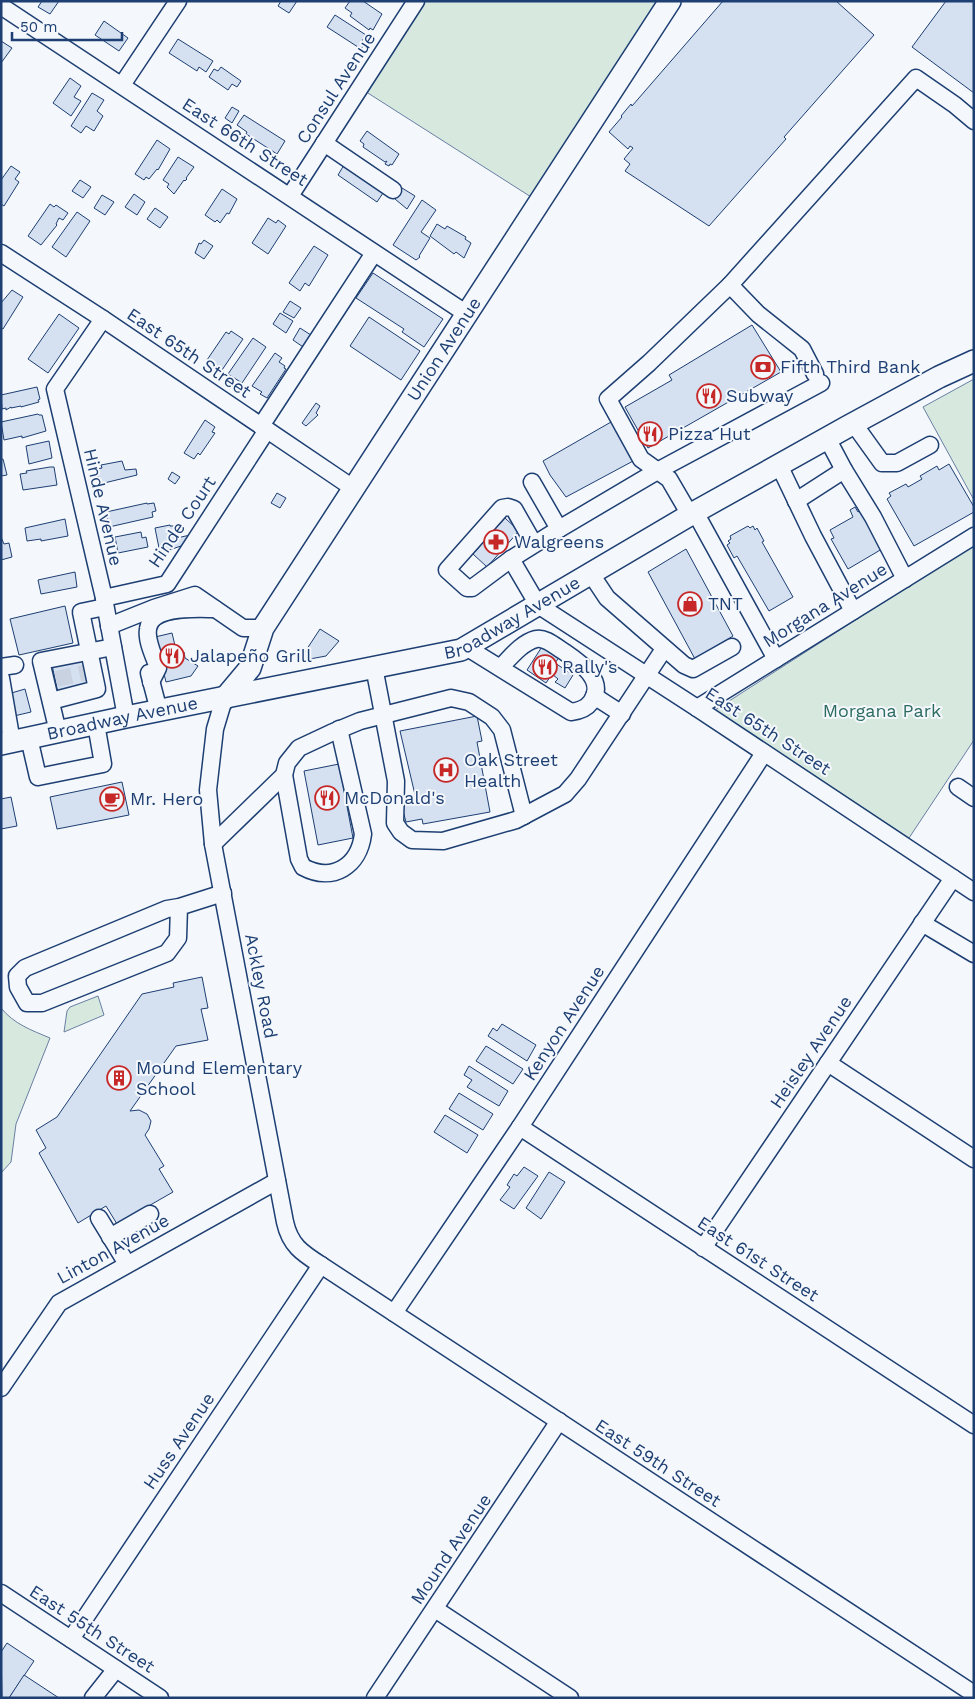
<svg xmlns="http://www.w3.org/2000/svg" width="975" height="1699" font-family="'Work Sans',sans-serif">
  <rect width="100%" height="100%" fill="#f4f7fb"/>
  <!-- green -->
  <g fill="#d7e8df" stroke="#687fa3">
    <polygon points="417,1 670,1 539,202 360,88"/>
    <polygon points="974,379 974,500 923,407"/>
    <polygon points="974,544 974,740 909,838 715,710"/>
    <polygon points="98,996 104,1015 64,1032 67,1011 70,1007"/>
    <path d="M1,1008C14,1024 31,1030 50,1038L16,1124L11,1162L1,1173Z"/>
  </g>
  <!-- building -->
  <g fill="#d5e0f0" stroke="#1d3f73">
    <polygon points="42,1 59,1 50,14 38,7"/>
    <polygon points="281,1 297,1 289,13 278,6"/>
    <polygon points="350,1 363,1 382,14 373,30 370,28 369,30 350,16 352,13 345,8"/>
    <polygon points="723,1 836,1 874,35 784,137 786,139 709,226 625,171 630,164 624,159 633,148 630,146 628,149 609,132 622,117 621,116 631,104 632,106"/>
    <polygon points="946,1 974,1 974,93 912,47"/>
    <polygon points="335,15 366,35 362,41 365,43 361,49 327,27"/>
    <polygon points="104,21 128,38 119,51 95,35"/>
    <polygon points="178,39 213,61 206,72 199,67 197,71 169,53"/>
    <polygon points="1,41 12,48 1,63"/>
    <polygon points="221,67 241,81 237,87 232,84 228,90 209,77 214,69 218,71"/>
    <polygon points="70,78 81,86 74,97 81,101 71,116 53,103"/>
    <polygon points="92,93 104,100 97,111 103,116 94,131 86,126 81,133 71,126"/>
    <polygon points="232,107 239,111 232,123 225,118"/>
    <polygon points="244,115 285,141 277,154 246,134 247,132 237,125"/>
    <polygon points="367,131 399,154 392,165 390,164 389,166 385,164 387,161 385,162 363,147 364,144 360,141"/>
    <polygon points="157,140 170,149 158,170 157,169 149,179 146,177 144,180 135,174"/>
    <polygon points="178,157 194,167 186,178 187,179 185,181 184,180 174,194 167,187 169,184 163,180"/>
    <polygon points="344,165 383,193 377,202 338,175"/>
    <polygon points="11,166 20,172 15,179 19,182 4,206 1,204 1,180"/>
    <polygon points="80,180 91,187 83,198 72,191"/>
    <polygon points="402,188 415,196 407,209 395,199"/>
    <polygon points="222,189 237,199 229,214 227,213 220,223 217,220 215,222 205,215"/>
    <polygon points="134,194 145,202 137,215 125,207"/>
    <polygon points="102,195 114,202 105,215 94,208"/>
    <polygon points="422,200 436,210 421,232 430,238 419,256 420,257 416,260 393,245"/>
    <polygon points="50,204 54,207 56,205 68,213 63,220 59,218 56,224 57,225 41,245 28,236"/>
    <polygon points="155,208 168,217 160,228 147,219"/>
    <polygon points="77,212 90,221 66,257 52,247"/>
    <polygon points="268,218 276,223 278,220 286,226 268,254 252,243"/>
    <polygon points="437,224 445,229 447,226 466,237 465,239 471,243 464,258 456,252 454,254 430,236"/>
    <polygon points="204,240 213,246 204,259 195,253 199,243 201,244"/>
    <polygon points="314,246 328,255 309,286 305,283 300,291 289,283"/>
    <polygon points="373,273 443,319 424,347 402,332 404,329 356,298"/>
    <polygon points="12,290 23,297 3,329 1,328 1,303"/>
    <polygon points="290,301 301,308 294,318 283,312"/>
    <polygon points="280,313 293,321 286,333 273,324"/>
    <polygon points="59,314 79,328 48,373 28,359"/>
    <polygon points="369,317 420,351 401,380 350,346"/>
    <polygon points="752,325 781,372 648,448 625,407 672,380 669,375"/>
    <polygon points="300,328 314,337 306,349 293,340"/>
    <polygon points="231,331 243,339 222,370 207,360 226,332 229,334"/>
    <polygon points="253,338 266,347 242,383 228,374"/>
    <polygon points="275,353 282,358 279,362 285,366 284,368 286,369 267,398 260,394 262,392 252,386"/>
    <polygon points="37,387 40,399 38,400 39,402 21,407 21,406 11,408 11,407 6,410 6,408 2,409 1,395"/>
    <polygon points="316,403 320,406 316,413 318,415 306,426 302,423"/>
    <polygon points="38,414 39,415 42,415 46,431 22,438 22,436 4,440 1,422"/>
    <polygon points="205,420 215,427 212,432 215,433 200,455 198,453 194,459 184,453"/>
    <polygon points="611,422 635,460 566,497 550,475 543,461"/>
    <polygon points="49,441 52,458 29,464 26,446"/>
    <polygon points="1,459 3,459 7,475 1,476"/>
    <polygon points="122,461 125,470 136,469 137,475 100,484 96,469 102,468 101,465"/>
    <polygon points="949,464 974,507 974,512 914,546 887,499 891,496 889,493 906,484 908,487 922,479 920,476 937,466 939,470"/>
    <polygon points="50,467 54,467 57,485 23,490 20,474 27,473 26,471"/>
    <polygon points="172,472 180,477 175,484 168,479"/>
    <polygon points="277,493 286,498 280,508 271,503"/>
    <polygon points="147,503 147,504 154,503 156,511 152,512 153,517 109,527 106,512"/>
    <polygon points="855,507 858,512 861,510 882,549 848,569 831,539 834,538 830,530 853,517 850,510"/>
    <polygon points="505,518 519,531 487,567 473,554"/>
    <polygon points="65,519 68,536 41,541 41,539 27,541 25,528"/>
    <polygon points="170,525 170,526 175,526 177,538 190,535 187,544 160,553 155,528"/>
    <polygon points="748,526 750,528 753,526 755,530 757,528 764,541 762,542 793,597 769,611 737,556 734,558 727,545 730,543 728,541 731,539 730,536"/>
    <polygon points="141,532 142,538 146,537 148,547 118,553 115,537"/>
    <polygon points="1,537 4,544 9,543 12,557 1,560"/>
    <polygon points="686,549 733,636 695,659 648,572"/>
    <polygon points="75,572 77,587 41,594 38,580"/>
    <polygon points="65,606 73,643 19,655 10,619"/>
    <polygon points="320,629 339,641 326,656 299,661"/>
    <polygon points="172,633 177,654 184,652 185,658 198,666 191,676 166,682 155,637"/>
    <polygon points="545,642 562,653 555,663 573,675 565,688 555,682 558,679 552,674 546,683 527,670"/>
    <polygon points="84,657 91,686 58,693 52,665"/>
    <polygon points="25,689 31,712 14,716 8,694"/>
    <polygon points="477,716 482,741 477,742 490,812 423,824 422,819 406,822 401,803 416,799 400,731"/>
    <polygon points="339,764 353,838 318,845 304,771"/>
    <polygon points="122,782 129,815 57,829 50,797"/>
    <polygon points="11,797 17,826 1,829 1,799"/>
    <polygon points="202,977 208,1008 201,1009 208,1040 176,1046 130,1111 139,1110 147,1114 151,1121 149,1129 145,1135 164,1166 159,1169 173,1192 117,1224 106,1206 78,1223 39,1153 46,1148 36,1130 57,1117 142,994 174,987 173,983"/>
    <polygon points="502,1024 536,1045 527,1061 488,1036 493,1028 497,1031"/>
    <polygon points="486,1046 523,1069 513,1084 476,1061"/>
    <polygon points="469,1066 508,1091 499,1106 467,1087 472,1080 464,1075"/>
    <polygon points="459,1093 493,1114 483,1130 449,1109"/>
    <polygon points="445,1115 478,1135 467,1153 434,1132"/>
    <polygon points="524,1167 538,1176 514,1209 500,1200 510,1187 507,1185 514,1174 517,1176"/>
    <polygon points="549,1172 565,1182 541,1219 526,1208"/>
    <polygon points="7,1643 34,1661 9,1698 2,1698 1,1652"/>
    <polygon points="24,1675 59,1698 9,1698"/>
  </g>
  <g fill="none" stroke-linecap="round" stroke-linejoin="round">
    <!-- minor-tunnel -->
    <polyline stroke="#c9d2e0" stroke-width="16" stroke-dasharray="16 8" stroke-linecap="butt" points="56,679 88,672"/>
    <!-- minor casing -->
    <g stroke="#1d3f73" stroke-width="19">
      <g id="minor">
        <polyline points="1,6 467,314"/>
        <polyline points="122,85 178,1"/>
        <polyline points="324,143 393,190"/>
        <polyline points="290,196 416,1"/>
        <polyline points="1,253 103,319 353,488"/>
        <polyline points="103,319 55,389 104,598 126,717"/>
        <polyline points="815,374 802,349 758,314 730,285 916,78 955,105 974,121"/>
        <polyline points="854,424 882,463 897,463 930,445"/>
        <polyline points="261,426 374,253"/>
        <polyline points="827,438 844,470 873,517 905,579"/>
        <polyline points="779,465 813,536 853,611"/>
        <polyline points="532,482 559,529 659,470 821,383"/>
        <polyline points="796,501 844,470"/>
        <polyline points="695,512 776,659"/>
        <polyline points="690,515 669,479 641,459 608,399 649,363 730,285"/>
        <polyline points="534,544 514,509 508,507 502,508 447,570 467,588 472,588 511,559 559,529"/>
        <polyline points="511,559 538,605 697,708 974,892"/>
        <polyline points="591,574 607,598 684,665 693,669 732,647"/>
        <polyline points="104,598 167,584 267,430"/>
        <polyline points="109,626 154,608 195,595 243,628 263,628"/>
        <path d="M466,647L571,712C579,711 586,709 591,702C607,680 579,662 563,651C555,646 545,637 536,639C521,643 510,658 500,668"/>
        <polyline points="1,667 15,665"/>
        <polyline points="374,667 396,781 395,823 401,832 412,840 443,841 516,820 565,794 578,779 664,649"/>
        <polyline points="149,673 159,711"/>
        <polyline points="1,678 12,742"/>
        <path d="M151,682L158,668C154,656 146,641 148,629C151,605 198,609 215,609"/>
        <polyline points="594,696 622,714"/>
        <path d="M224,699L215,729L208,790L213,844L285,1222C290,1245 302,1253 321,1265L974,1694"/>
        <polyline points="51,701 97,689 81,612 105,607"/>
        <polyline points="697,708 974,536"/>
        <polyline points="58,732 41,661 113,647"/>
        <polyline points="29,738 38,777 103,764 96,724"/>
        <path d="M284,775L299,859L303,867C333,883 359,866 363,834L339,729"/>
        <polyline points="958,787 974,798"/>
        <polyline points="213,844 284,775 287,763 299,748 331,733 360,721 451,698 469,702 492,717 502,730 524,816"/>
        <polyline points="179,907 178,938 167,953 42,1003 27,1003 18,987 17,976 25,968 167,909 179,907 223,893"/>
        <polyline points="922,923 974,954"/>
        <polyline points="828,1063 974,1159"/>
        <polyline points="520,1127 974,1425"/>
        <polyline points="99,1218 127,1264"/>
        <polyline points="110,1237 150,1214"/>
        <polyline points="703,1248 953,878"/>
        <polyline points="394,1313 520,1127 764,753"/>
        <polyline points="1,1388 59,1303 277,1181"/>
        <polyline points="1,1593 160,1698"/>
        <polyline points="435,1609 570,1698"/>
        <polyline points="71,1639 321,1265"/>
        <polyline points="93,1698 116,1669"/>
        <polyline points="375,1698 559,1421"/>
      </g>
    </g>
    <!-- major casing -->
    <g stroke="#1d3f73" stroke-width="24">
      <g id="major">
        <path id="s1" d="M224,699L250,668L263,628L670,1"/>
        <path id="s2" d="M1,744L126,717L461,650L695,512L847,427L939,377L974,361"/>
      </g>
    </g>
    <!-- minor -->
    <use href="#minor" stroke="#f4f7fb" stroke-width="16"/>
    <!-- major -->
    <use href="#major" stroke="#f4f7fb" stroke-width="21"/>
  </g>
  <!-- icons -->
  <defs>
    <g id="bank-ring" transform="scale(1.25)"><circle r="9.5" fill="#f4f7fb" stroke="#c62828" stroke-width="1.5"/><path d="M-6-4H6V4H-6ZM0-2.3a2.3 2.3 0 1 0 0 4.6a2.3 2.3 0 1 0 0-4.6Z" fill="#c62828"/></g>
    <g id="restaurant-ring" transform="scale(1.25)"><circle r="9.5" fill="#f4f7fb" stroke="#c62828" stroke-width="1.5"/><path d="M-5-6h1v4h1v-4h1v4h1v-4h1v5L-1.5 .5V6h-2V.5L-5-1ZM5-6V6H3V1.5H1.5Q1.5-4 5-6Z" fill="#c62828"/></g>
    <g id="pharmacy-ring" transform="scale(1.25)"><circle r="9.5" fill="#f4f7fb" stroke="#c62828" stroke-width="1.5"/><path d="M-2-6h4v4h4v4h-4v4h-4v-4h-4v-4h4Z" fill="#c62828"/></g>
    <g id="shop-ring" transform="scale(1.25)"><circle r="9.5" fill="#f4f7fb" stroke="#c62828" stroke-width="1.5"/><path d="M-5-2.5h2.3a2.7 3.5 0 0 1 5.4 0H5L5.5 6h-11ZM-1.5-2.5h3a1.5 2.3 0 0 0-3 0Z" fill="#c62828"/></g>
    <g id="hospital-ring" transform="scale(1.25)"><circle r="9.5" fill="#f4f7fb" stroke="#c62828" stroke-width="1.5"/><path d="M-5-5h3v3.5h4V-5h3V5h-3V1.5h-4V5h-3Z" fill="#c62828"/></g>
    <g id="cafe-ring" transform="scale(1.25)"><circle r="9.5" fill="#f4f7fb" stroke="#c62828" stroke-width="1.5"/><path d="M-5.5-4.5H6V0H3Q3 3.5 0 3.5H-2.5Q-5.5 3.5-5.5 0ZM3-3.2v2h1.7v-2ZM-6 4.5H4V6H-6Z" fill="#c62828"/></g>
    <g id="building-ring" transform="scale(1.25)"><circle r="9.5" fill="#f4f7fb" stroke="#c62828" stroke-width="1.5"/><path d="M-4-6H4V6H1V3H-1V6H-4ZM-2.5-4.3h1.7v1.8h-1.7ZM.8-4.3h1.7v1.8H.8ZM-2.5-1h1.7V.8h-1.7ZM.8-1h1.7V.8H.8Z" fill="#c62828"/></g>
  </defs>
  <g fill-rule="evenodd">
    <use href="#bank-ring" x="763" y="367"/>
    <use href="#restaurant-ring" x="709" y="396"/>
    <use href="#restaurant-ring" x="650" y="434"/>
    <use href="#pharmacy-ring" x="496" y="542"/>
    <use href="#shop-ring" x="690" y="604"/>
    <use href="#restaurant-ring" x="172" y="656"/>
    <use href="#restaurant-ring" x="545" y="667"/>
    <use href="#hospital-ring" x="446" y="770"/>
    <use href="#restaurant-ring" x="327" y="798"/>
    <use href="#cafe-ring" x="112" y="799"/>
    <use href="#building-ring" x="119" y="1078"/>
  </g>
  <g text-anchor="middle" stroke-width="4" stroke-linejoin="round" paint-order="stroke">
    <!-- street labels -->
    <g font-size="18" fill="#1d3f73" stroke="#f4f7fb">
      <text transform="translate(336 88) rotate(-57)" y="6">Consul Avenue</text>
      <text transform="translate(245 142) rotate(33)" y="6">East 66th Street</text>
      <text dy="6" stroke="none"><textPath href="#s1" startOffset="415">Union Avenue</textPath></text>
      <text transform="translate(189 353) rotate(34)" y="6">East 65th Street</text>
      <text transform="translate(103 507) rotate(77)" y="6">Hinde Avenue</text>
      <text transform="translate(182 522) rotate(-56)" y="6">Hinde Court</text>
      <text transform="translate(825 605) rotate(-32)" y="6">Morgana Avenue</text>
      <text dy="6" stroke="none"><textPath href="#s2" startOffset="529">Broadway Avenue</textPath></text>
      <text dy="6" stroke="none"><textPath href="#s2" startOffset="124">Broadway Avenue</textPath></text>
      <text transform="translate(768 731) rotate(33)" y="6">East 65th Street</text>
      <text transform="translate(261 986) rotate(79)" y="6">Ackley Road</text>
      <text transform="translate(564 1023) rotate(-57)" y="6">Kenyon Avenue</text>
      <text transform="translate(811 1052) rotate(-56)" y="6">Heisley Avenue</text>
      <text transform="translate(113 1249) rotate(-29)" y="6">Linton Avenue</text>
      <text transform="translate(758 1259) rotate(33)" y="6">East 61st Street</text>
      <text transform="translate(179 1441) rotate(-56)" y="6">Huss Avenue</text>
      <text transform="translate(658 1463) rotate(33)" y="6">East 59th Street</text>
      <text transform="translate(451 1549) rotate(-56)" y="6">Mound Avenue</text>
      <text transform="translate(92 1629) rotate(33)" y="6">East 55th Street</text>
    </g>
    <!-- poi labels -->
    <g font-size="18" fill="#1d3f73" stroke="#f4f7fb" text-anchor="start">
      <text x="780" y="373">Fifth Third Bank</text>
      <text x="726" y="402">Subway</text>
      <text x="668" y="440">Pizza Hut</text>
      <text x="514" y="548">Walgreens</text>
      <text x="708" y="610">TNT</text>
      <text x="190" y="662">Jalapeño Grill</text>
      <text x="562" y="673">Rally's</text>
      <text x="464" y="766">Oak Street<tspan x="464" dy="21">Health</tspan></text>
      <text x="344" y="804">McDonald's</text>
      <text x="130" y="805">Mr. Hero</text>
      <text x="136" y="1074">Mound Elementary<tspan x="136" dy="21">School</tspan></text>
    </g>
    <!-- park labels -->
    <g font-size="18" fill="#2c6c60" stroke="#f4f7fb">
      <text x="882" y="717">Morgana Park</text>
    </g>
  </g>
  <!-- border -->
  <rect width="975" height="1699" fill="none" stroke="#1d3f73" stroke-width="5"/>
  <!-- scale -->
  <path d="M12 32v8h110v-8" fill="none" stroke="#1d3f73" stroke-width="2.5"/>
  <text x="20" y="32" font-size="15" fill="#1d3f73" stroke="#f4f7fb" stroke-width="4" paint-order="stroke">50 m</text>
</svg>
